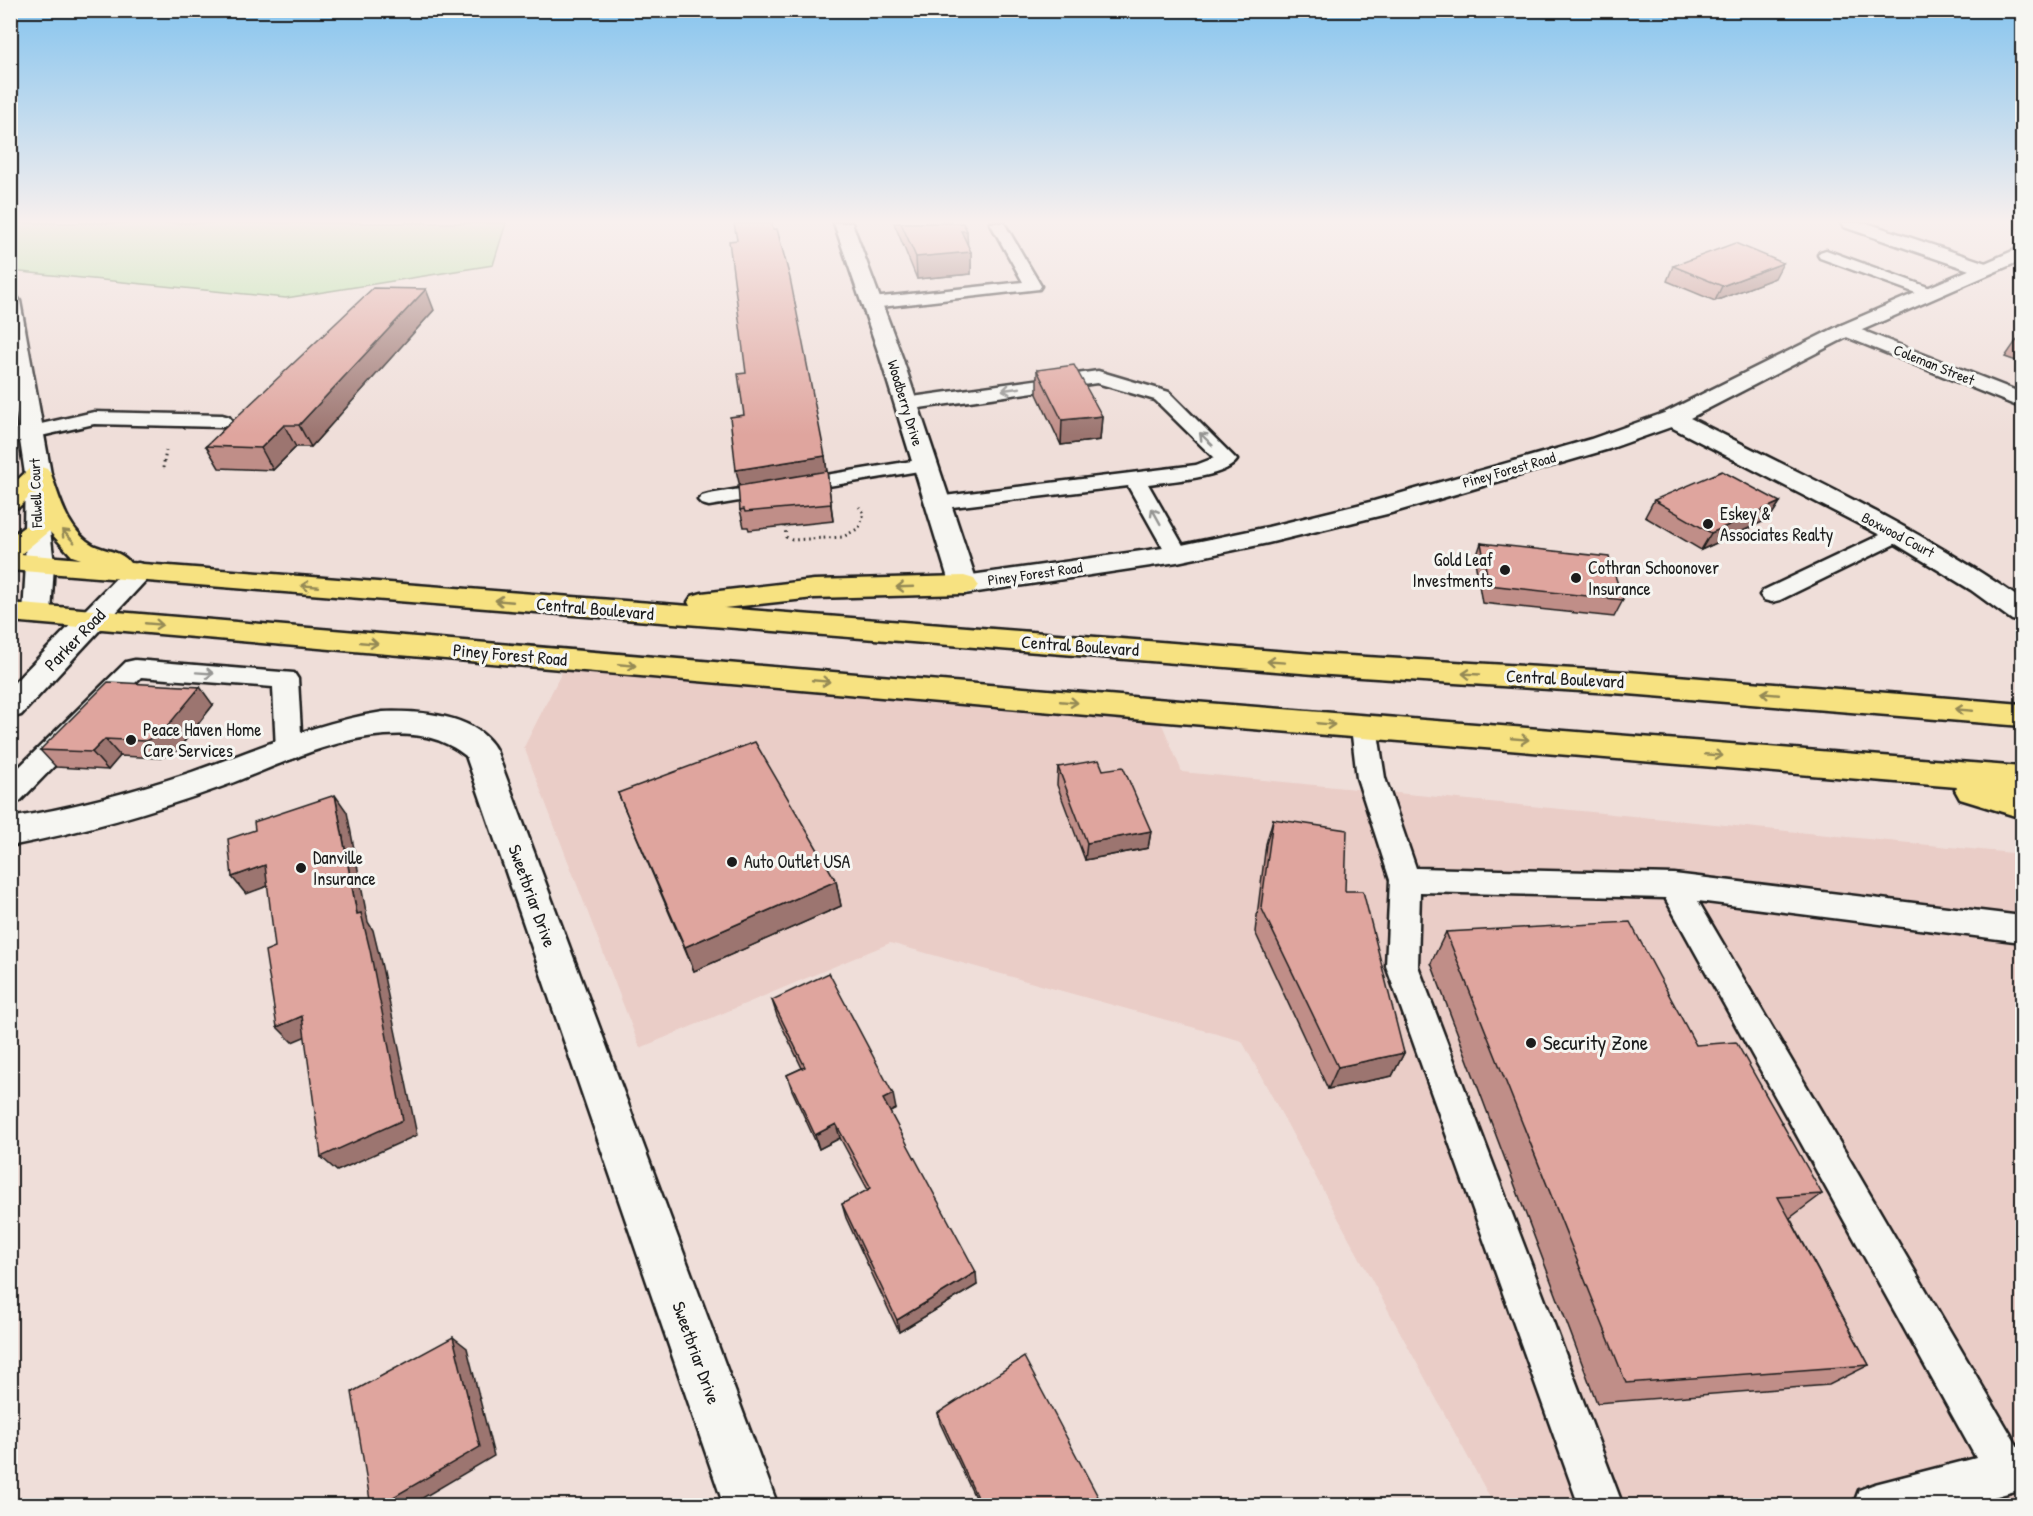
<svg xmlns="http://www.w3.org/2000/svg" width="2033" height="1516" font-family="'Patrick Hand',sans-serif">
  <rect width="100%" height="100%" fill="#efded9"/>
  <filter id="ink" filterUnits="userSpaceOnUse"><feTurbulence type="fractalNoise" baseFrequency=".0167" numOctaves="2"/><feDisplacementMap in="SourceGraphic" scale="12" xChannelSelector="R" yChannelSelector="G"/><feConvolveMatrix kernelMatrix="1 2 1 2 8 2 1 2 1" color-interpolation-filters="sRGB"/></filter>
  <g filter="url(#ink)">
    <!-- built -->
    <polygon fill="#eacdc7" points="568,660 1156,710 1182,772 2022,854 2022,1505 1494,1505 1242,1041 890,943 640,1048 524,747"/>
    <!-- green -->
    <polygon fill="#b3e3a2" stroke="#68805f" stroke-width="1.5" points="10,223 506,223 493,265 286,298 11,271"/>
    <g fill="none" stroke-linecap="round" stroke-linejoin="round">
      <!-- lane casing -->
      <g stroke="#1c1c1c" stroke-width="5">
        <g id="lane">
          <polygon points="990,223 1004,223 1041,286 1039,289 872,308 864,303 872,298 1023,282"/>
          <polygon points="1826,250 1936,290 1938,293 1936,296 1924,296 1820,258 1818,255 1820,252"/>
          <path d="M1098,371L1169,392L1237,460C1225,478 1169,481 1148,484L1188,554L1185,559L1177,561L1169,559L1128,486L936,509L929,507L925,503L929,499L936,497L1196,465L1214,458L1155,400L1097,383L905,410L898,408L896,404L898,400L905,398Z"/>
          <polygon points="94,412 222,415 229,417 232,421 229,425 222,427 94,424 10,443 10,431"/>
          <polygon points="924,459 931,461 934,465 931,469 709,506 702,504 698,500 702,496 709,494"/>
          <polygon points="1897,527 1905,529 1908,534 1905,539 1780,600 1772,602 1764,600 1760,595 1764,590"/>
          <polygon points="135,660 294,673 298,679 302,750 298,757 289,760 280,757 276,750 273,687 141,677 20,801 10,804 10,776 126,662"/>
          <polygon points="1364,718 1373,720 1377,727 1385,778 1416,868 1674,874 2022,916 2022,942 1698,901 2018,1447 2022,1447 2022,1489 1961,1506 1853,1506 1859,1490 1875,1484 1976,1458 1665,898 1420,892 1418,966 1623,1506 1579,1506 1386,966 1390,880 1357,778 1351,727 1355,720"/>
        </g>
      </g>
      <!-- street casing -->
      <g stroke="#1c1c1c" stroke-width="5">
        <g id="street">
          <polygon points="834,223 852,223 902,357 978,585 974,591 964,594 954,591 950,585 880,357"/>
          <polygon points="1841,223 1867,223 1992,265 1995,269 1992,273 1978,273 1844,227"/>
          <polygon points="10,295 17,297 20,301 51,474 50,530 54,564 51,614 47,621 37,623 27,621 23,614 26,564 24,530 25,474 10,373"/>
          <polygon points="1846,324 2022,393 2022,408 1839,334 1835,330 1839,326"/>
          <polygon points="138,563 148,566 152,572 148,578 21,715 10,718 10,687 128,566"/>
          <path d="M383,712C420,711 476,714 496,750L778,1506H724L466,756C441,736 416,733 385,735C328,739 273,768 221,787C152,812 82,832 10,846V818C72,808 132,792 192,772C255,750 317,722 383,712Z"/>
        </g>
      </g>
      <!-- secondary casing -->
      <g stroke="#1c1c1c" stroke-width="5">
        <path id="secondary" d="M2022,247V260L1853,334L1690,418C1803,475 1918,527 2022,600V622L2012,620L1971,590L1886,538L1671,427L1609,449L1391,513L1268,543L1177,562L964,594L954,591L950,585L954,579L964,576L1177,546L1268,527L1374,501L1591,439L1664,413L1839,326Z"/>
      </g>
      <!-- primary casing -->
      <g stroke="#1c1c1c" stroke-width="5">
        <g id="primary">
          <path d="M38,466L47,469L51,474C60,499 67,530 93,545C105,551 122,551 130,563L690,606L688,602L692,596L702,593L814,580L964,576L974,579L978,585L974,591L964,594L814,598L724,608L1314,654L1628,672L2022,704V726L1628,694L1314,674L10,570V537L28,524L43,523L32,494L19,507L10,510V487L29,469ZM49,531L72,556L81,559L21,554Z"/>
          <polygon points="10,603 1156,699 2022,767 2022,818 1960,799 1955,790 1957,787 1156,721 10,621"/>
        </g>
      </g>
      <!-- path -->
      <g stroke="#1c1c1c" stroke-width="3" stroke-dasharray="1.5 4" stroke-linecap="butt">
        <polyline points="163,468 166,451"/>
        <polyline points="785,526 786,537 792,540 843,537 859,528 864,513 859,507"/>
      </g>
      <!-- lane -->
      <use href="#lane" fill="#f6f6f2" fill-rule="evenodd"/>
      <!-- street -->
      <use href="#street" fill="#f6f6f2" fill-rule="evenodd"/>
      <!-- secondary -->
      <use href="#secondary" fill="#f6f6f2" fill-rule="evenodd"/>
      <!-- primary -->
      <use href="#primary" fill="#f7e281" fill-rule="evenodd"/>
    </g>
    <!-- wall -->
    <g fill="#c08e88" stroke="#1c1c1c" stroke-width="1.5">
      <polygon points="894,223 963,223 967,231 967,245 971,252 971,274 917,279"/>
      <polygon points="1673,266 1775,278 1715,301 1667,281"/>
      <polygon points="434,310 311,447 296,447 273,470 219,468 206,446"/>
      <polygon points="2022,337 2022,363 2005,357 2016,341"/>
      <polygon points="1037,370 1102,416 1100,440 1061,445 1037,394"/>
      <polygon points="825,456 833,521 749,530 748,527 744,527 740,510 739,486"/>
      <polygon points="1654,500 1780,502 1769,519 1701,550 1645,517"/>
      <polygon points="1481,543 1623,600 1614,617 1482,603 1475,561"/>
      <polygon points="213,705 176,752 160,758 120,756 108,770 56,767 40,750"/>
      <polygon points="1058,767 1103,770 1151,831 1148,848 1085,860 1057,785"/>
      <polygon points="618,793 836,881 841,906 694,971"/>
      <polygon points="1273,819 1345,891 1404,1053 1392,1076 1328,1089 1255,932 1266,844"/>
      <polygon points="1446,932 1696,1045 1822,1194 1790,1218 1869,1365 1829,1385 1597,1403 1431,963"/>
      <polygon points="772,1000 896,1109 890,1112 977,1285 899,1332 846,1218 842,1204 868,1190 840,1138 819,1149 792,1090 787,1075 802,1068 777,1016"/>
      <polygon points="938,1413 1103,1506 979,1506 940,1423"/>
    </g>
    <!-- shaded-wall -->
    <g fill="#9c746f" stroke="#1c1c1c" stroke-width="1.5">
      <polygon points="961,231 967,231 968,252 971,252 971,274 917,279 916,257"/>
      <polygon points="1783,263 1775,278 1715,301 1722,286"/>
      <polygon points="426,289 434,310 311,447 299,425"/>
      <polygon points="1102,416 1100,440 1061,445 1062,420"/>
      <polygon points="284,425 296,447 273,470 261,448"/>
      <polygon points="825,456 833,521 827,473 740,487 736,470"/>
      <polygon points="1780,502 1769,519 1701,550 1711,533"/>
      <polygon points="200,687 213,705 176,752 160,758 145,741"/>
      <polygon points="105,739 120,756 108,770 92,752"/>
      <polygon points="335,795 347,812 368,922 373,930 382,967 417,1135 337,1171 321,1157 357,914"/>
      <polygon points="1151,831 1148,848 1085,860 1087,843"/>
      <polygon points="265,865 279,882 246,894 232,877"/>
      <polygon points="836,881 841,906 694,971 685,947"/>
      <polygon points="302,1016 316,1032 292,1042 277,1027"/>
      <polygon points="1404,1053 1392,1076 1328,1089 1338,1067"/>
      <polygon points="893,1094 896,1109 886,1114 883,1099"/>
      <polygon points="836,1124 840,1138 819,1149 815,1135"/>
      <polygon points="976,1272 977,1285 899,1332 897,1320"/>
      <polygon points="453,1337 467,1348 494,1456 409,1506 378,1506"/>
    </g>
    <!-- building -->
    <g fill="#dfa59e" stroke="#1c1c1c" stroke-width="1.5">
      <polygon points="734,223 772,223 773,229 777,229 790,278 825,456 736,470 730,417 744,415 738,374 746,373 729,241 737,240"/>
      <polygon points="901,223 963,223 967,231 961,231 971,252 916,257"/>
      <polygon points="1735,243 1783,263 1722,286 1673,266"/>
      <polygon points="373,288 426,289 299,425 284,425 261,448 206,446"/>
      <polygon points="2022,337 2022,343 2016,341"/>
      <polygon points="1074,365 1102,416 1062,420 1037,370"/>
      <polygon points="827,471 831,504 745,512 744,509 740,510 738,486"/>
      <polygon points="1722,471 1780,502 1711,533 1654,500"/>
      <polygon points="1481,543 1609,557 1623,600 1489,585"/>
      <polygon points="108,682 200,687 161,734 145,741 105,739 92,752 40,750"/>
      <polygon points="755,742 836,881 685,947 618,793"/>
      <polygon points="1099,760 1103,770 1123,767 1151,831 1087,843 1058,767"/>
      <polygon points="335,795 357,914 361,913 370,950 403,1120 321,1157 302,1016 277,1027 265,951 275,947 265,865 232,877 228,839 255,830 254,822"/>
      <polygon points="1273,819 1347,830 1345,891 1363,891 1404,1053 1338,1067 1261,907"/>
      <polygon points="1630,922 1696,1045 1736,1042 1822,1194 1778,1197 1869,1365 1626,1383 1446,932"/>
      <polygon points="829,973 893,1094 883,1099 976,1272 897,1320 842,1204 871,1188 836,1124 815,1135 787,1075 805,1067 772,1000"/>
      <polygon points="453,1337 480,1447 378,1506 371,1506 352,1392"/>
      <polygon points="1024,1357 1103,1506 981,1506 938,1413"/>
    </g>
    <!-- one-way arrows -->
    <defs><path id="oneway-shaft" d="M-6 0H5M1.5-3L5.5 0L1.5 3" fill="none" stroke-width="1.6" stroke-linecap="round" stroke-linejoin="round" transform="scale(1.5)"/></defs>
    <g stroke="#949492">
      <use href="#oneway-shaft" transform="translate(1011 389) rotate(172)"/>
      <use href="#oneway-shaft" transform="translate(1206 439) rotate(-136)"/>
      <use href="#oneway-shaft" transform="translate(1156 516) rotate(-119)"/>
      <use href="#oneway-shaft" transform="translate(205 673) rotate(4)"/>
    </g>
    <g stroke="#948954">
      <use href="#oneway-shaft" transform="translate(68 536) rotate(-134)"/>
      <use href="#oneway-shaft" transform="translate(310 586) rotate(-175)"/>
      <use href="#oneway-shaft" transform="translate(905 587) rotate(178)"/>
      <use href="#oneway-shaft" transform="translate(504 601) rotate(-175)"/>
      <use href="#oneway-shaft" transform="translate(154 624) rotate(5)"/>
      <use href="#oneway-shaft" transform="translate(369 643) rotate(5)"/>
      <use href="#oneway-shaft" transform="translate(1276 662) rotate(-176)"/>
      <use href="#oneway-shaft" transform="translate(627 665) rotate(5)"/>
      <use href="#oneway-shaft" transform="translate(1471 674) rotate(-177)"/>
      <use href="#oneway-shaft" transform="translate(821 681) rotate(5)"/>
      <use href="#oneway-shaft" transform="translate(1770 694) rotate(-175)"/>
      <use href="#oneway-shaft" transform="translate(1069 702) rotate(5)"/>
      <use href="#oneway-shaft" transform="translate(1964 710) rotate(-175)"/>
      <use href="#oneway-shaft" transform="translate(1326 724) rotate(5)"/>
      <use href="#oneway-shaft" transform="translate(1520 739) rotate(5)"/>
      <use href="#oneway-shaft" transform="translate(1714 755) rotate(5)"/>
    </g>
  </g>
  <!-- sky -->
  <linearGradient id="sky" x2="0" y2="1"><stop stop-color="#86c4ee"/><stop offset="0.51" stop-color="#f8f0ee"/><stop offset="1" stop-color="#f8f0ee" stop-opacity="0"/></linearGradient>
  <rect width="2033" height="435" fill="url(#sky)"/>
  <!-- markers -->
  <g fill="#1c1c1c" stroke="#f6f6f2" stroke-width="2">
    <circle cx="1708" cy="524" r="6"/>
    <circle cx="1505" cy="570" r="6"/>
    <circle cx="1576" cy="578" r="6"/>
    <circle cx="131" cy="740" r="6"/>
    <circle cx="732" cy="862" r="6"/>
    <circle cx="301" cy="868" r="6"/>
    <circle cx="1531" cy="1043" r="6"/>
  </g>
  <g text-anchor="middle" stroke-width="6" stroke-linejoin="round" paint-order="stroke">
    <!-- far-street labels -->
    <g font-size="15" fill="#1c1c1c" stroke="#f6f6f2">
      <text transform="translate(1934 365) rotate(22)" y="5">Coleman Street</text>
      <text transform="translate(905 403) rotate(73)" y="5">Woodberry Drive</text>
      <text transform="translate(1509 470) rotate(-16)" y="5">Piney Forest Road</text>
      <text transform="translate(36 493) rotate(-92)" y="5">Falwell Court</text>
      <text transform="translate(1898 535) rotate(28)" y="5">Boxwood Court</text>
      <text transform="translate(1035 574) rotate(-8)" y="5">Piney Forest Road</text>
    </g>
    <!-- poi labels -->
    <g font-size="18" fill="#1c1c1c" stroke="#f6f6f2" text-anchor="start">
      <text x="1720" y="520">Eskey &amp;<tspan x="1720" dy="21">Associates Realty</tspan></text>
      <text x="1493" y="566" text-anchor="end">Gold Leaf<tspan x="1493" dy="21">Investments</tspan></text>
      <text x="1588" y="574">Cothran Schoonover<tspan x="1588" dy="21">Insurance</tspan></text>
      <text x="143" y="736">Peace Haven Home<tspan x="143" dy="21">Care Services</tspan></text>
      <text x="313" y="864">Danville<tspan x="313" dy="21">Insurance</tspan></text>
      <text x="744" y="868">Auto Outlet USA</text>
    </g>
    <!-- street labels -->
    <g font-size="18" fill="#1c1c1c" stroke="#f6f6f2">
      <text transform="translate(595 609) rotate(5)" y="6">Central Boulevard</text>
      <text transform="translate(75 640) rotate(-46)" y="6">Parker Road</text>
      <text transform="translate(1080 646) rotate(4)" y="6">Central Boulevard</text>
      <text transform="translate(510 655) rotate(5)" y="6">Piney Forest Road</text>
      <text transform="translate(1565 679) rotate(3)" y="6">Central Boulevard</text>
      <text transform="translate(532 896) rotate(70)" y="6">Sweetbriar Drive</text>
      <text transform="translate(696 1353) rotate(70)" y="6">Sweetbriar Drive</text>
    </g>
    <!-- near-poi labels -->
    <g font-size="21" fill="#1c1c1c" stroke="#f6f6f2" text-anchor="start">
      <text x="1543" y="1050">Security Zone</text>
    </g>
  </g>
  <!-- margin -->
  <rect width="2033" height="1516" fill="none" stroke="#f6f6f2" stroke-width="36"/>
  <rect x="18" y="18" width="1997" height="1480" fill="none" stroke="#1c1c1c" stroke-width="2" filter="url(#ink)"/>
</svg>
